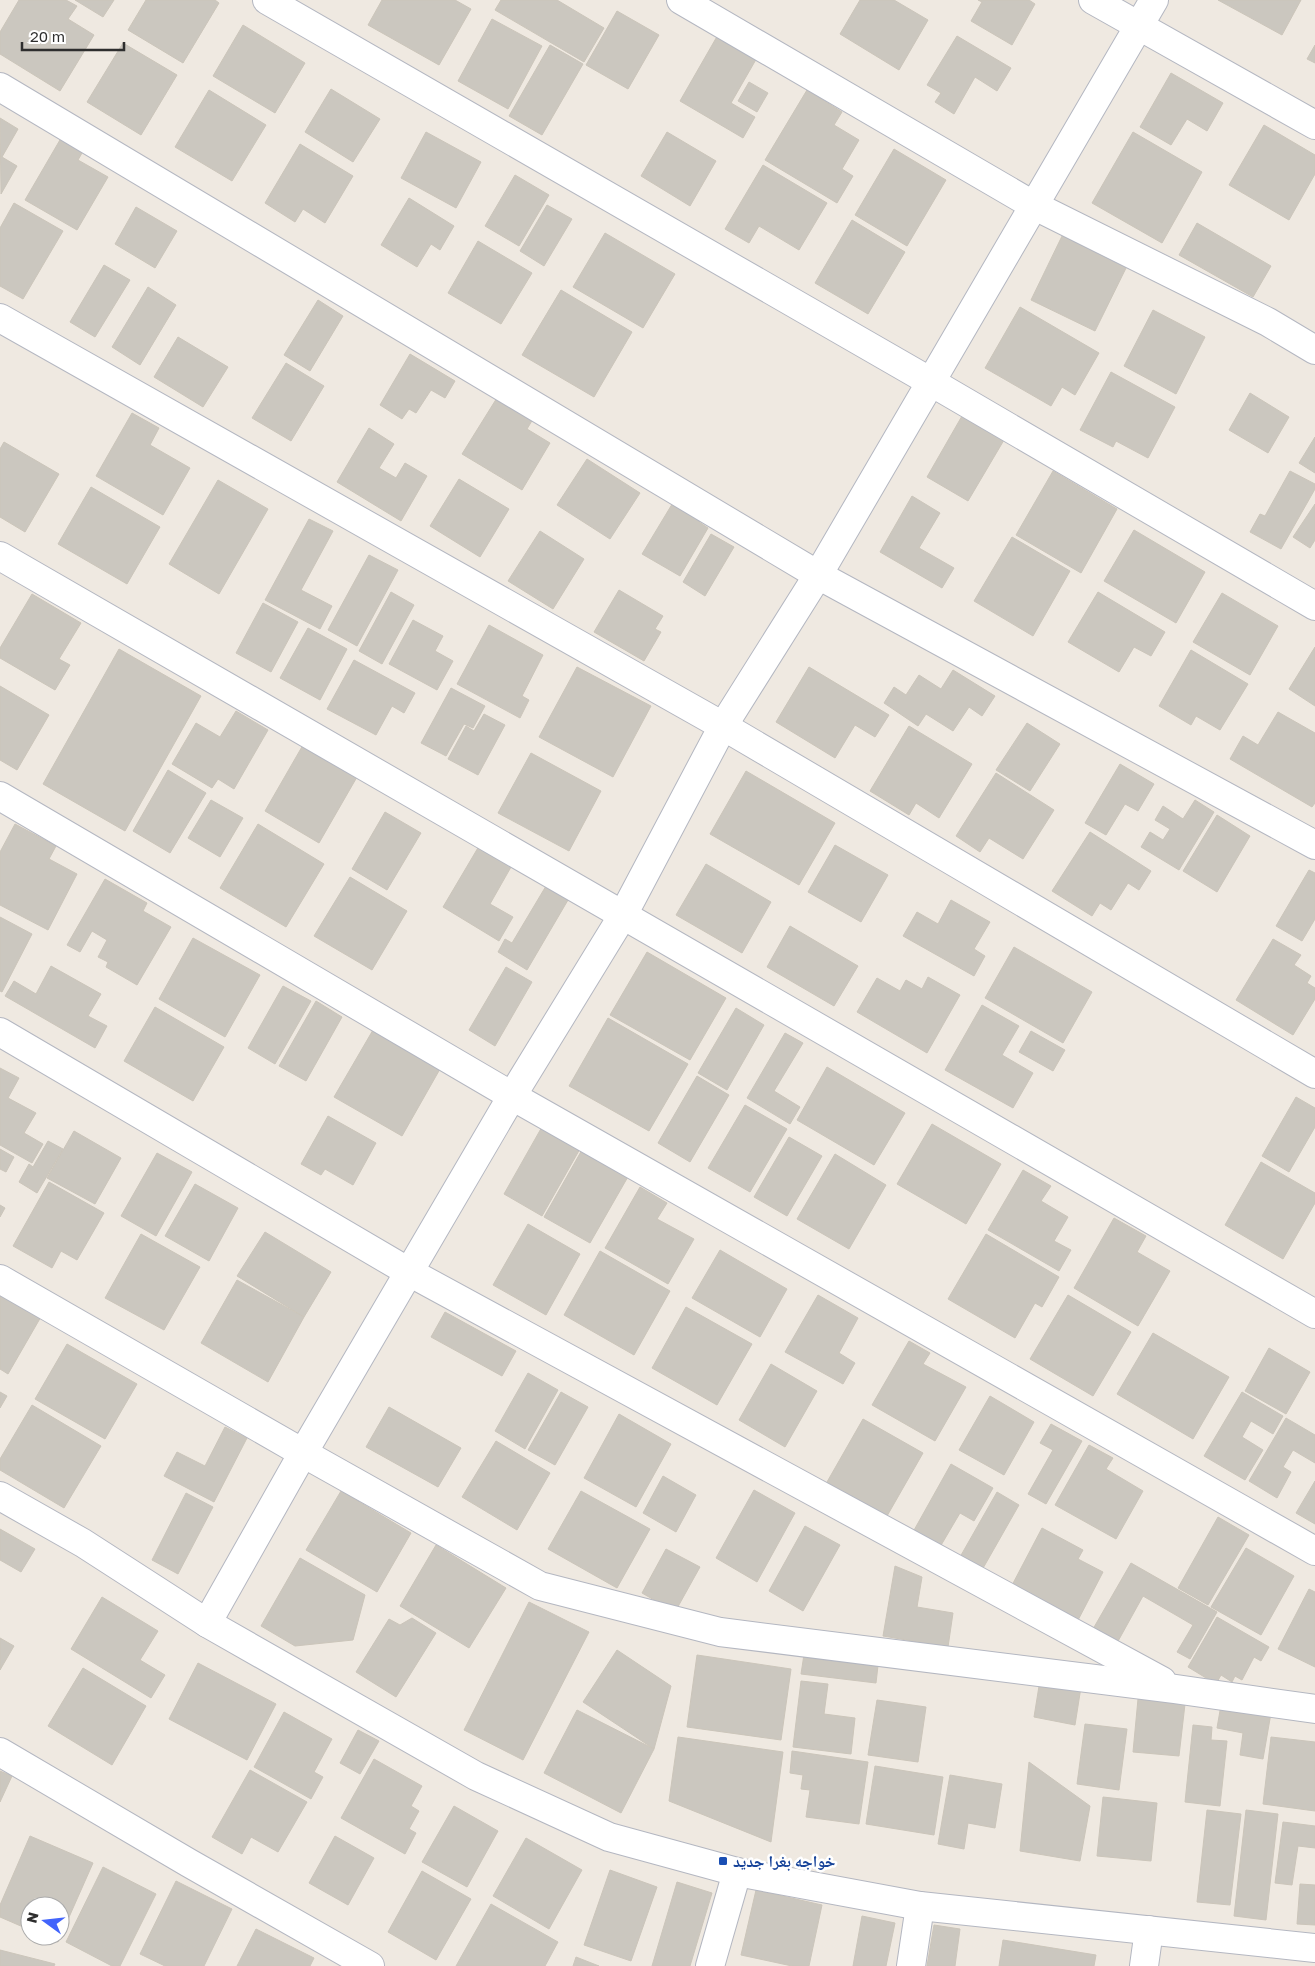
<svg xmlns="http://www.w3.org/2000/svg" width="1315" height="1966" font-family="'Golos Text','Noto Naskh Arabic',sans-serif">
  <rect width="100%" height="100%" fill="#efe9e1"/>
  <!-- building -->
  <g fill="#cbc7bf" stroke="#cbc5ba">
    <polygon points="19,0 66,0 77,6 68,19 94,35 60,91 0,54 0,32"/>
    <polygon points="75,0 114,0 103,17"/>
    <polygon points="146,0 215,0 219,3 183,63 128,30"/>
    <polygon points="382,0 455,0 471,9 439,65 368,25"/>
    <polygon points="501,0 557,0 604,28 584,62 495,10"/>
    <polygon points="860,0 894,0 928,20 899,70 840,34"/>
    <polygon points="978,0 1029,0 1035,4 1012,45 971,21 982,2"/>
    <polygon points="1218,0 1301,0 1282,35"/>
    <polygon points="617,11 659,35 628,89 586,65"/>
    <polygon points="492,19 542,46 508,109 458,81"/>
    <polygon points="243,25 305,63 275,113 213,76"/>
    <polygon points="719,33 758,56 731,103 755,117 743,138 680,101"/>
    <polygon points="957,36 1011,68 997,91 975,77 954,114 935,102 941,93 927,85"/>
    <polygon points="123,43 177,75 141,135 87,102"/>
    <polygon points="550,45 583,64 542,135 509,116"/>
    <polygon points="1315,45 1315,63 1307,59"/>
    <polygon points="1171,73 1223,103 1207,131 1187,119 1171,145 1140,127"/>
    <polygon points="749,82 768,93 757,112 738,101"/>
    <polygon points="331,89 380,119 353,162 305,132"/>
    <polygon points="209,90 266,125 232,181 175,147"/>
    <polygon points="807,90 842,112 834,125 859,140 842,169 853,176 837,203 765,160"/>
    <polygon points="0,118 18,129 2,157 17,166 1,194"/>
    <polygon points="1264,125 1315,155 1315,174 1289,220 1229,185"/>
    <polygon points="426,132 481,162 456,208 401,178"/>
    <polygon points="667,132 716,161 690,206 641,176"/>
    <polygon points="1133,132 1202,172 1162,243 1092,203"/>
    <polygon points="64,133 86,146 78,160 108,177 77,230 25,200"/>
    <polygon points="300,144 353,176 325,223 303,209 295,222 265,203"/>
    <polygon points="894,149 946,180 907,246 855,215"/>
    <polygon points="763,165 827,203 799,250 759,226 749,243 725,229"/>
    <polygon points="515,175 549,195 519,246 485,226"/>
    <polygon points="409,198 454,226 440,250 431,244 417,267 381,245"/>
    <polygon points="14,203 63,231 23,299 0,286 0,228"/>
    <polygon points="547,205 572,219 544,266 520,251"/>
    <polygon points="136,207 177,231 155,268 115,244"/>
    <polygon points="852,220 905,252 868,314 815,283"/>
    <polygon points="1197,223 1271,266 1253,297 1179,255"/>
    <polygon points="1064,232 1128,264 1095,331 1031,300"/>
    <polygon points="605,233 675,274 643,328 573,287"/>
    <polygon points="478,241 532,273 501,324 448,293"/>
    <polygon points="104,265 130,280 95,337 70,322"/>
    <polygon points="148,287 176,305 140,365 112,347"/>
    <polygon points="561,290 632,332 594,397 522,355"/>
    <polygon points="318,300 343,316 310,371 284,355"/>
    <polygon points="1020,307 1099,353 1075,395 1062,387 1051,406 985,368"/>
    <polygon points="1153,310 1205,337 1176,394 1124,366"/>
    <polygon points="178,337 228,367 203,407 154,377"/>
    <polygon points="410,354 455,381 445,398 431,390 416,413 409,409 402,419 380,405"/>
    <polygon points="286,363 324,386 291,441 252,418"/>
    <polygon points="1111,372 1175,407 1148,458 1116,441 1113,447 1080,430"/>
    <polygon points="500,393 536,414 527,429 550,443 522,490 462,454"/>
    <polygon points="1250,393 1289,417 1268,453 1229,430"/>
    <polygon points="132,413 159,428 150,445 190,468 163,515 96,476"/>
    <polygon points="962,416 1004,440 968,501 927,477"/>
    <polygon points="369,428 394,444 379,468 396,478 405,463 427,476 401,521 337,482"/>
    <polygon points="1315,437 1315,473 1299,463"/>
    <polygon points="4,442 59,474 25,532 0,517 0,449"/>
    <polygon points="587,459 640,493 610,539 557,505"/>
    <polygon points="1053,471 1117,509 1081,573 1016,535"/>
    <polygon points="1290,471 1315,484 1315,489 1281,549 1250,532 1260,514 1265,516"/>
    <polygon points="459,479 509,509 480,557 430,526"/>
    <polygon points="218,480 268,509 219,594 169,564"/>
    <polygon points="91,487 160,527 127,584 58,544"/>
    <polygon points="677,496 705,513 699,522 708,528 680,576 642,554"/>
    <polygon points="912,496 940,513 919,548 954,568 942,588 880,552"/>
    <polygon points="1315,504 1315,540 1310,548 1293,537"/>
    <polygon points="309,519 333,531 301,590 332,606 320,629 265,600"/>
    <polygon points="1134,530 1205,572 1176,623 1104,581"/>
    <polygon points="540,531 584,559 553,609 508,581"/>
    <polygon points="711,534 734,547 705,596 683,582"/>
    <polygon points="1012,537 1070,571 1033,636 974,601"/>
    <polygon points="369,555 398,570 357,646 328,630"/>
    <polygon points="619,590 663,616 655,629 661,632 644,661 594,632"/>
    <polygon points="391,592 414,605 382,664 359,651"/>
    <polygon points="1098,592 1165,632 1151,656 1134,647 1119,672 1068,642"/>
    <polygon points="1222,593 1278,626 1250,675 1193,642"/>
    <polygon points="32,594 81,623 59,659 70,665 55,690 0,658 0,648"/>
    <polygon points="263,603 298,622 271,672 236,653"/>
    <polygon points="413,620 443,636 435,651 453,661 437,690 389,664"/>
    <polygon points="489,625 543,655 522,696 529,700 520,718 457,684"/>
    <polygon points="308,628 347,649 320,700 280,678"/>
    <polygon points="1315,647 1315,706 1289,689"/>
    <polygon points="119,649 201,696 125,831 43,784"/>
    <polygon points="1191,650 1248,684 1220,730 1196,716 1191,725 1159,706"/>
    <polygon points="354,660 415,693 404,713 392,706 376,735 327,709"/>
    <polygon points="577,667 651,706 613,777 539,737"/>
    <polygon points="809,667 889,715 875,737 855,725 835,758 776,722"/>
    <polygon points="953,670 995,696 982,716 969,707 953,731 926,714 918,726 884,703 894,687 906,695 919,675 941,689"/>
    <polygon points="0,686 49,715 17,770 0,760"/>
    <polygon points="451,688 485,706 473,728 464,724 446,756 421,743"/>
    <polygon points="236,711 268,730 234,789 218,779 212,788 172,764 196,723 220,737"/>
    <polygon points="1278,712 1315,733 1315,803 1312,807 1230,759 1243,736 1258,745"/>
    <polygon points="484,714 505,725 478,775 448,759 466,726 474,731"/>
    <polygon points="1027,723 1060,744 1030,791 996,770"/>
    <polygon points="909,726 972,764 939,818 916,803 909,815 870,791"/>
    <polygon points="303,745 357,777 319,843 265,811"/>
    <polygon points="531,753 601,791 569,851 498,813"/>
    <polygon points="1120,764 1154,784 1138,811 1125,804 1106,835 1085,823"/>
    <polygon points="168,770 206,793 170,853 133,831"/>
    <polygon points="746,771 835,823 799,885 710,834"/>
    <polygon points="996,773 1054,810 1023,859 989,838 980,852 956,836"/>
    <polygon points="211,800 243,818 220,857 188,838"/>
    <polygon points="1195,800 1214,812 1179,870 1141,847 1150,832 1163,840 1170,829 1155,820 1163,806 1183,819"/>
    <polygon points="385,812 421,833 387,890 352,869"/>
    <polygon points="1217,815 1250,836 1217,892 1183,871"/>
    <polygon points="15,824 56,846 49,859 77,874 48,930 0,905 0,852"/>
    <polygon points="258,824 324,864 286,927 220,888"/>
    <polygon points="1090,832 1151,871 1139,890 1128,883 1111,910 1100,903 1092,916 1052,891"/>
    <polygon points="482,841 515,860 490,904 513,917 499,941 443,907"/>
    <polygon points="835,845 888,875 861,922 808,892"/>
    <polygon points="706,864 771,902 742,953 676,915"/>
    <polygon points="1309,870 1315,873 1315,919 1302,941 1276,926"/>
    <polygon points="350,877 407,911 372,970 314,936"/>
    <polygon points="105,879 147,903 143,911 171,927 137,985 106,967 108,962 98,957 107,940 92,931 80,952 67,945"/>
    <polygon points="546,886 568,900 527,970 498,952 505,939 512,943"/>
    <polygon points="951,900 990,922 974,949 985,956 974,976 903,936 917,912 938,924"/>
    <polygon points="0,917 32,934 2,992 0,991"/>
    <polygon points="790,926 858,966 834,1006 767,967"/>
    <polygon points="193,938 260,975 225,1037 159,999"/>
    <polygon points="1273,939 1301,955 1294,965 1311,976 1307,983 1315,988 1315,999 1293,1035 1236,1000"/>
    <polygon points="1014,947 1092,992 1063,1043 985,998"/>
    <polygon points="647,952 726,998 690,1060 610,1015"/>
    <polygon points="51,966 101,994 88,1016 107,1026 95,1048 5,996 14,981 36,994"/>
    <polygon points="506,967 532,982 495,1046 469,1030"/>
    <polygon points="928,977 960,995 927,1053 857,1012 877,978 900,991 906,980 922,989"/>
    <polygon points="283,986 311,1001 275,1064 248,1048"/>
    <polygon points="316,1001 342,1017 306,1081 279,1066"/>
    <polygon points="982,1005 1019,1026 1002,1055 1033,1073 1013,1108 945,1070"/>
    <polygon points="155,1007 224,1047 193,1101 124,1061"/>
    <polygon points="736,1008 764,1025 727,1090 698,1073"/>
    <polygon points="608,1018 688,1064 649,1131 569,1086"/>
    <polygon points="373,1030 440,1069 402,1136 334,1097"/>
    <polygon points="1031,1031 1065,1050 1053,1071 1019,1052"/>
    <polygon points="785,1033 803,1043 774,1091 800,1107 790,1124 747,1098"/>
    <polygon points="827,1067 905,1113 874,1165 797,1120"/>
    <polygon points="0,1068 19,1078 8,1098 36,1113 24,1133 43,1144 32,1163 0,1145"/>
    <polygon points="697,1076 729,1095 690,1162 658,1143"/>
    <polygon points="1296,1097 1315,1108 1315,1127 1289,1172 1262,1156"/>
    <polygon points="745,1105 787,1129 750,1192 708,1168"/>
    <polygon points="328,1116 376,1143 353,1185 325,1169 321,1175 301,1164"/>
    <polygon points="547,1118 585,1140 542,1216 504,1194"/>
    <polygon points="932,1124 1001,1164 966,1224 897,1184"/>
    <polygon points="74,1131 121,1158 95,1204 47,1178"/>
    <polygon points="789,1137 822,1156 787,1216 754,1197"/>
    <polygon points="48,1141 63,1149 37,1193 19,1182 29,1164 33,1167"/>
    <polygon points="587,1141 633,1168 590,1243 544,1217"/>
    <polygon points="0,1149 14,1157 6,1172 0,1169"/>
    <polygon points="157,1153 192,1172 156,1236 121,1216"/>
    <polygon points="835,1154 886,1185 849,1249 797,1219"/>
    <polygon points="1261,1162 1315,1193 1315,1203 1283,1259 1225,1225"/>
    <polygon points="1023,1170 1051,1186 1041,1201 1068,1217 1054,1241 1071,1250 1059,1271 988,1230"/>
    <polygon points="49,1182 104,1213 77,1260 61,1251 52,1268 13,1246"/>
    <polygon points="195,1184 238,1208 209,1261 165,1236"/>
    <polygon points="640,1187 667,1203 657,1219 694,1239 668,1284 605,1248"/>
    <polygon points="0,1205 5,1208 0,1217"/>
    <polygon points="1114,1218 1146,1236 1137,1252 1170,1271 1138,1326 1074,1288"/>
    <polygon points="528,1224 580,1254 546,1315 493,1285"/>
    <polygon points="265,1232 331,1272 304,1317 237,1276"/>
    <polygon points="141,1234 200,1267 164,1330 105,1298"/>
    <polygon points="986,1234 1059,1277 1042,1307 1035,1303 1015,1338 948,1299"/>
    <polygon points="720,1250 787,1289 760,1337 692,1298"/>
    <polygon points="600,1251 670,1291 634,1355 564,1315"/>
    <polygon points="237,1280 304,1317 268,1382 201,1343"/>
    <polygon points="0,1291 42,1315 8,1374 0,1369"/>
    <polygon points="818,1295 858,1318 839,1353 855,1363 843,1384 785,1352"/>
    <polygon points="1068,1295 1131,1332 1093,1396 1030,1359"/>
    <polygon points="686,1307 752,1344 717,1405 652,1368"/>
    <polygon points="445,1312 516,1351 502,1376 431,1337"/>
    <polygon points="1153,1333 1229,1377 1193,1439 1117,1394"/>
    <polygon points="909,1341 930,1353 923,1364 966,1387 935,1441 872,1405"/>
    <polygon points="67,1344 137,1384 105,1439 35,1399"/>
    <polygon points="1269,1348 1310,1372 1286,1414 1245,1391"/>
    <polygon points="771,1364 817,1391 785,1447 739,1420"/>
    <polygon points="528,1373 558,1390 525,1449 495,1431"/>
    <polygon points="0,1392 7,1396 0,1408"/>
    <polygon points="561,1392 588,1407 555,1465 528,1450"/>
    <polygon points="1242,1392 1283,1416 1273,1434 1251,1421 1242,1437 1263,1450 1245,1480 1204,1456"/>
    <polygon points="990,1396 1034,1422 1004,1475 959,1450"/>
    <polygon points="32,1405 101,1446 64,1508 0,1470 0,1459"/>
    <polygon points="389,1407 461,1448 438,1487 366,1447"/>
    <polygon points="619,1414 671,1444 636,1507 584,1478"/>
    <polygon points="1286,1418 1315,1435 1315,1463 1293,1450 1283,1467 1291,1472 1277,1498 1249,1481"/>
    <polygon points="863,1419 923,1453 887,1516 827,1482"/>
    <polygon points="1051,1424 1082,1441 1046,1504 1028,1494 1053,1450 1040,1443"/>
    <polygon points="225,1427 247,1438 214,1502 164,1476 177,1452 205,1466"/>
    <polygon points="496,1441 550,1473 517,1530 462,1497"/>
    <polygon points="1089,1445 1113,1458 1106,1469 1143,1491 1116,1539 1055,1505"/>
    <polygon points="951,1464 993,1488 974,1521 960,1513 940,1547 913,1532"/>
    <polygon points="663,1476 696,1495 676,1532 643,1513"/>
    <polygon points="1315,1481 1315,1524 1296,1513"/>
    <polygon points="754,1490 795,1513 757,1582 716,1558"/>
    <polygon points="341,1491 411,1533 377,1592 306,1550"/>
    <polygon points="581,1491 650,1529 617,1588 548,1549"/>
    <polygon points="997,1492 1019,1505 982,1570 960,1557"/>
    <polygon points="186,1493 213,1507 178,1574 152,1560"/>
    <polygon points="1218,1517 1249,1535 1208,1605 1178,1588"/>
    <polygon points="805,1526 840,1545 803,1611 769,1591"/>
    <polygon points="1042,1528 1083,1550 1078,1559 1103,1572 1076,1624 1010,1589"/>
    <polygon points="0,1529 35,1549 21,1572 0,1560"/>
    <polygon points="436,1545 506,1588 469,1648 400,1606"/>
    <polygon points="1246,1548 1294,1576 1261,1635 1211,1607"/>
    <polygon points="666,1549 700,1567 675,1612 642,1593"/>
    <polygon points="300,1558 365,1595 353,1640 295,1646 261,1626"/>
    <polygon points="1131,1563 1217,1612 1190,1659 1177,1652 1193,1625 1143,1596 1117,1643 1093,1629"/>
    <polygon points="895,1566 922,1577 917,1607 953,1613 948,1647 883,1636"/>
    <polygon points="1309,1589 1315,1592 1315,1667 1278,1649"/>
    <polygon points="102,1597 158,1631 140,1660 165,1675 151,1698 71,1649"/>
    <polygon points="529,1602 589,1632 523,1760 464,1730"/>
    <polygon points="1217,1617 1269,1647 1261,1661 1254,1657 1242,1680 1235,1676 1232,1682 1221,1675 1216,1684 1188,1667"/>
    <polygon points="412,1618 436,1633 396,1697 356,1672 389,1619 400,1625"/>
    <polygon points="0,1638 14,1646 0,1670"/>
    <polygon points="805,1648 879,1657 876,1683 801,1674"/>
    <polygon points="617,1650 671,1686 654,1749 583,1702"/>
    <polygon points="697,1655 791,1669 781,1740 687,1727"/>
    <polygon points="198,1663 276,1704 247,1760 169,1719"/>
    <polygon points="83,1668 146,1706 112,1765 48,1726"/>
    <polygon points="1040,1680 1081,1687 1075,1725 1034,1717"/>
    <polygon points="801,1681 828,1684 824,1714 855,1718 851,1754 793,1747"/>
    <polygon points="1138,1699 1185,1704 1179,1756 1133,1752"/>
    <polygon points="877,1700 926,1707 918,1762 868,1755"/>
    <polygon points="1221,1705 1271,1713 1263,1759 1240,1755 1243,1733 1217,1728"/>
    <polygon points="577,1710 654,1749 621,1813 544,1773"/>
    <polygon points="284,1712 332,1739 314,1772 323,1777 311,1799 254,1767"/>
    <polygon points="1085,1724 1127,1729 1119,1790 1077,1784"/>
    <polygon points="1193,1725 1212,1727 1211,1740 1227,1741 1220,1806 1185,1802"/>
    <polygon points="358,1730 379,1741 360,1774 340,1763"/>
    <polygon points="678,1737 783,1752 771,1842 669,1801"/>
    <polygon points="1271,1737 1315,1742 1315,1811 1263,1804"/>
    <polygon points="792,1751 868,1762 859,1824 806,1817 810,1790 801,1789 803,1775 790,1773"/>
    <polygon points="374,1759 422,1786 411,1806 419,1811 409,1829 416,1833 405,1854 341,1818"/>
    <polygon points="1029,1762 1090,1806 1080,1861 1020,1851"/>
    <polygon points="875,1766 943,1777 934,1835 866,1824"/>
    <polygon points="250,1770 307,1802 278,1852 251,1837 242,1854 212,1837"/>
    <polygon points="0,1771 12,1776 0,1802"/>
    <polygon points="950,1775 1002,1784 995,1828 968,1823 964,1849 938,1844"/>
    <polygon points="1103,1797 1157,1803 1151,1861 1097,1856"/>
    <polygon points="454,1806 498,1831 467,1887 422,1862"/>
    <polygon points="1207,1810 1241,1814 1230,1905 1197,1902"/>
    <polygon points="1246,1810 1278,1814 1266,1920 1234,1916"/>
    <polygon points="1283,1822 1315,1826 1315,1848 1298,1846 1292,1885 1275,1883"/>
    <polygon points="30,1836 93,1863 58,1942 45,1936 60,1936 60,1906 30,1906 30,1930 0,1917 0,1905"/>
    <polygon points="335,1836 374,1858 348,1905 309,1883"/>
    <polygon points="526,1838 582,1870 549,1929 493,1896"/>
    <polygon points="103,1867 156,1894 120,1966 112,1966 66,1942"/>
    <polygon points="610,1870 657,1887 631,1961 584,1945"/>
    <polygon points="422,1871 471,1899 436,1960 388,1932"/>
    <polygon points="176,1881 232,1909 204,1966 165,1966 140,1954"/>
    <polygon points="677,1882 712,1893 690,1966 652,1966"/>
    <polygon points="1300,1884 1315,1885 1315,1925 1297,1924"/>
    <polygon points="756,1890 822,1905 809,1966 792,1966 741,1955"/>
    <polygon points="491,1904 558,1942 545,1966 456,1966"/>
    <polygon points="862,1916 895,1923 886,1966 853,1966"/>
    <polygon points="934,1925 960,1929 955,1966 927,1966"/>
    <polygon points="256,1929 314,1958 310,1966 237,1966"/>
    <polygon points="1003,1940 1096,1955 1094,1966 999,1966"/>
    <polygon points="0,1950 55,1964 54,1966 0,1966"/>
    <polygon points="576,1957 599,1966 573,1966"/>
  </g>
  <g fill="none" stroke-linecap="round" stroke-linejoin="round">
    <!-- minor casing -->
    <g stroke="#b4b7c1" stroke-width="30">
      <g id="minor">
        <polyline points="267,0 931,382 1315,606"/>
        <polyline points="681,0 1033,205 1268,322 1315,350"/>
        <polyline points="1093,0 1315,125"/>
        <polyline points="0,87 818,575 1315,845"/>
        <polyline points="0,318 723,726 1315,1074"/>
        <polyline points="0,556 1315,1314"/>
        <polyline points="0,796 512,1096 1315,1551"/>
        <polyline points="0,1032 409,1272 1162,1681"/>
        <polyline points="0,1279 303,1453 540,1586 720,1632 1175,1689 1315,1709"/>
        <polyline points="0,1496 83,1543 207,1623 476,1776 609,1837 737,1872 920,1906 1315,1948"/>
        <polyline points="207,1623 303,1453 512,1096 623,915 723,726 818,575 1154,0"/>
        <polyline points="0,1752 189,1863 370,1966"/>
        <polyline points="710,1966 737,1872"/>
        <polyline points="911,1966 920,1906"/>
        <polyline points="1144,1966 1149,1930"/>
      </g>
    </g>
    <!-- minor -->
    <use href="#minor" stroke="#fff" stroke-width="28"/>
  </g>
  <!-- markers -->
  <rect fill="#1a4fb4" stroke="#fff" stroke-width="2" x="718" y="1856" width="10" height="10" rx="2.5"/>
  <g text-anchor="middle" stroke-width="5" stroke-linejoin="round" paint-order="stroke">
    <!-- transit labels -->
    <g font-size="16" font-weight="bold" fill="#164399" stroke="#fff" text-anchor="start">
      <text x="733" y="1867">خواجه بغرا جدید</text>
    </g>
  </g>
  <!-- north arrow -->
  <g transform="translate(45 1921) rotate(285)"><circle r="24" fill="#ffffff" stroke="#ababab"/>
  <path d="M0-4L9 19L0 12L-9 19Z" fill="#4264fb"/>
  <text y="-8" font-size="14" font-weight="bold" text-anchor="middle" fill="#2e2e2e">N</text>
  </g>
  <!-- scale -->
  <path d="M22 42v8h102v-8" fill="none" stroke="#2e2e2e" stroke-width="2.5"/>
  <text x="30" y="42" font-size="15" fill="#2e2e2e" stroke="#ffffff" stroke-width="4" paint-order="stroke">20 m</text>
</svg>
